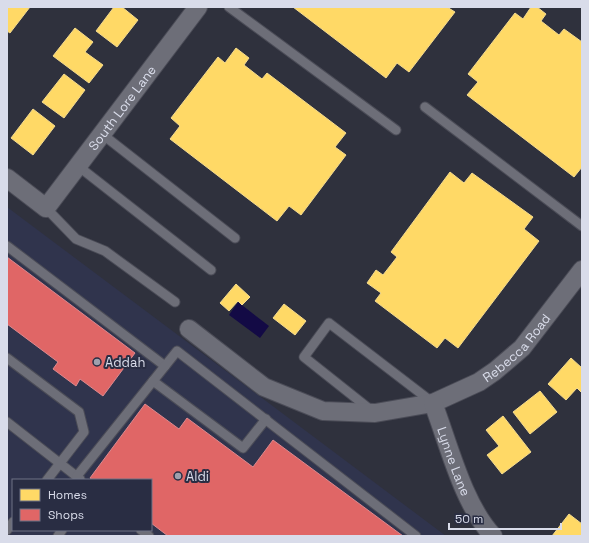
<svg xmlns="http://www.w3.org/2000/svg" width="589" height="543" font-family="'Space Grotesk',sans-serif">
  <rect width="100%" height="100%" fill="#2f313d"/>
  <!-- built -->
  <path fill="#30344d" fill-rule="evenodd" d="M7,207L446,536H7ZM13,480H151V530H13Z"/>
  <!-- water -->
  <polygon fill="#130a45" points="238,302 269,326 260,338 229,315"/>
  <!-- homes -->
  <g fill="#ffd966" stroke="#f4da8e">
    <polygon points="7,7 30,7 10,33 7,31"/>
    <polygon points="114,7 122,7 138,20 117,47 96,31"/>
    <polygon points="293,7 447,7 455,12 409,72 397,63 386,78"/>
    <polygon points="531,7 537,7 546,14 541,21 559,35 564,29 582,42 582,167 574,177 467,95 478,82 468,74 515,13 523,19"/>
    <polygon points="75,28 93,42 85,52 103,65 89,83 53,56"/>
    <polygon points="236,48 249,58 244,65 262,79 267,73 346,133 335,147 346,155 301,215 289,206 277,221 170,139 180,126 171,118 218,57 225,63"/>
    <polygon points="64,74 85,90 64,118 42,102"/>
    <polygon points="33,109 55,126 33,155 11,138"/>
    <polygon points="450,172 464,183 472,173 533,217 524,229 539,241 458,348 445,338 437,348 375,301 381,293 367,283 376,270 383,275 397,257 391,252"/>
    <polygon points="236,284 250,297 242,305 238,301 229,311 220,303"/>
    <polygon points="284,304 306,321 295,335 273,318"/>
    <polygon points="571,358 582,368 582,393 577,388 566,400 548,384"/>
    <polygon points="540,391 557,412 530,434 513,412"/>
    <polygon points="503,416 531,452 502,474 487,455 499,446 486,430"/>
    <polygon points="569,514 582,524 582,536 552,536"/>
  </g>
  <!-- shops -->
  <g fill="#e06666" stroke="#de898e">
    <polygon points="7,257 135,353 103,396 80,379 76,386 53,369 58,362 7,324"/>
    <polygon points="145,404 179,429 187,418 253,467 273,440 403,536 168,536 151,523 151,480 93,480 90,478"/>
  </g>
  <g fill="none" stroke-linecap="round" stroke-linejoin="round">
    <!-- lane casing -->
    <g stroke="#4b4c57" stroke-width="11">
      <g id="lane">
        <polyline points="229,7 396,130"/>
        <polyline points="425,107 582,226"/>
        <polyline points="102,134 235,238"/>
        <polyline points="78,166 211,270"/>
        <polyline points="46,208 76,239 105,251 175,302"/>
        <polyline points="7,246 165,366"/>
        <polyline points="7,358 79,412 84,432 47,480"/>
        <polyline points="153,381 243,448 266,419"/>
        <polyline points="372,411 304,357 329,323 432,402"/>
        <polyline points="7,422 80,479"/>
        <polyline points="77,476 177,351 416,536"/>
        <polyline points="7,530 13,522"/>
        <polyline points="141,530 149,536"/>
        <polyline points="58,536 62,530"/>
      </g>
    </g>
    <!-- street casing -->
    <g stroke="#4b4c57" stroke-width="20">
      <g id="street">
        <path id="s1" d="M7,178L46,208L198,7"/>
        <path id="s2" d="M189,329L264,387L323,411L375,413L433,403L479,382L495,371L522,348L582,270"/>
        <path id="s3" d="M433,403C449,445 463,504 493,536"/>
      </g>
    </g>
    <!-- lane -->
    <use href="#lane" stroke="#6d6e78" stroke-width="9"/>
    <!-- street -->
    <use href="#street" stroke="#6d6e78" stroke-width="18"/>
  </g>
  <!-- markers -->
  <g fill="#9ea0ad" stroke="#292d43" stroke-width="1.5">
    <circle cx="97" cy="362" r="4"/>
    <circle cx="178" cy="476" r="4"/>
  </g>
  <g text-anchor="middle" stroke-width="4" stroke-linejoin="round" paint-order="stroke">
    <!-- street labels -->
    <g font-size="13" fill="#d9dcea" stroke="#292d43">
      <text dy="5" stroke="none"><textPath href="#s1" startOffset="175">South Lore Lane</textPath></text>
      <text dy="5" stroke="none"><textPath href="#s2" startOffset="371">Rebecca Road</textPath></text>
      <text dy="5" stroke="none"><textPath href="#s3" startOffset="62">Lynne Lane</textPath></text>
    </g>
    <!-- poi labels -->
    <g font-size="13" fill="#d9dcea" stroke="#292d43" text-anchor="start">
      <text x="105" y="367">Addah</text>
      <text x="186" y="481">Aldi</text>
    </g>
  </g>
  <!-- border -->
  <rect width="589" height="543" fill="none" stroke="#d9dcea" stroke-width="16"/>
  <!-- legend -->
  <rect x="12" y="479" width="140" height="52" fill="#292d43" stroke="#6f7386"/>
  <rect x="20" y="489" width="20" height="12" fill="#ffd966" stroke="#6f7386"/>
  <text x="48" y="499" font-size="12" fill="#d9dcea">Homes</text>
  <rect x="20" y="509" width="20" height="12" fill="#e06666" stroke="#6f7386"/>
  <text x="48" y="519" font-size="12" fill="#d9dcea">Shops</text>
  <!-- scale -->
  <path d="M449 523v6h112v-6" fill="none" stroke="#d9dcea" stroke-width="2"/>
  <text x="455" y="523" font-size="12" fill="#d9dcea" stroke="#292d43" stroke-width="3" paint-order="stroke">50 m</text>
</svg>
